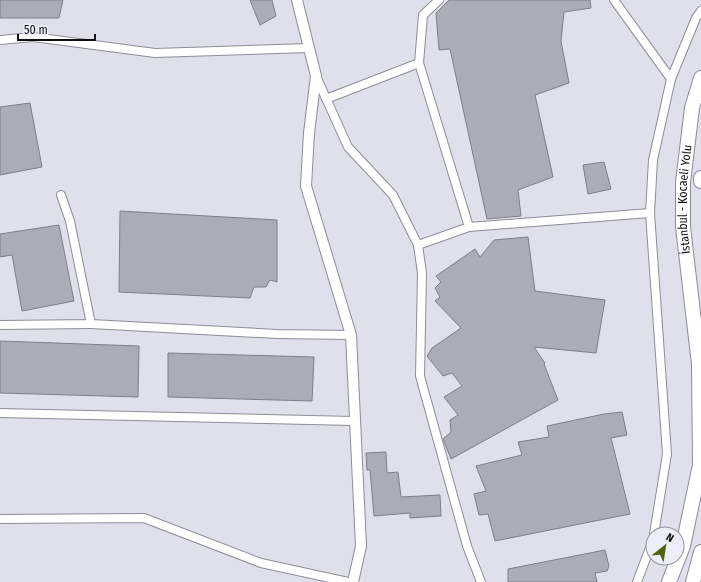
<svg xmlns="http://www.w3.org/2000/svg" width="701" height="582" font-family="'Fira Sans Condensed',sans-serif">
  <rect width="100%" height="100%" fill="#e0e0ec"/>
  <!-- building -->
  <g fill="#acacb8" stroke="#7f7f8a">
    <polygon points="0,0 63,0 59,18 0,18"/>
    <polygon points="250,0 272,0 276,16 260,25"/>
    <polygon points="449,0 590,0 591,8 564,12 561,41 569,83 535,95 553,177 518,190 521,216 487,219 450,49 439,50 436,13"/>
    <polygon points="30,103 42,167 0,175 0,107"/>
    <polygon points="604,162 611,189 588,194 583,165"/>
    <polygon points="120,211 277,220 277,282 270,280 266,287 254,287 250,298 119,292"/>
    <polygon points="59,225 74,301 22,311 12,255 0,257 0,234"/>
    <polygon points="528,237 535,291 605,300 596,353 534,347 545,363 544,364 558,400 451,459 443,439 451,432 450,420 458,415 444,397 462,386 452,373 443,376 427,356 432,348 461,328 435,301 440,297 435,288 441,282 436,276 475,249 480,257 494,240"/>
    <polygon points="0,341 139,346 138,397 0,393"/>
    <polygon points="168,353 314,357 312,401 168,397"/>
    <polygon points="622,412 627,435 611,438 630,514 495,541 488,514 479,515 474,494 486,491 476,466 522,455 518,442 549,437 547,426 604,414"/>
    <polygon points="386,452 387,473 398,472 401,497 440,495 441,516 410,518 410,513 374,516 370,470 367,470 366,453"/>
    <polygon points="605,550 609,566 607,571 595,573 597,582 508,582 508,569"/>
  </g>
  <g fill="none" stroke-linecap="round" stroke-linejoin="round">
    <!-- minor casing -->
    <g stroke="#8d8d98" stroke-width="10">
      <g id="minor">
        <polyline points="614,0 671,79"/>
        <polyline points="0,40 33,37 155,53 309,48"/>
        <polyline points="419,63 469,227"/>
        <polyline points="316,76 348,147 393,195 418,245 422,273 420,376 467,546 481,582"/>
        <polyline points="326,99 419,63 423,15 439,0"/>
        <polyline points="418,245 469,227 650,213"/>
        <polyline points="91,324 277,334 351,335"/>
        <polyline points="0,325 91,324 70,221 61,195"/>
        <polyline points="0,413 354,421"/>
        <polyline points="0,519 144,518 261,563 348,582"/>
        <polyline points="654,534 667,454 650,213 653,160 671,79 696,18 701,11"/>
        <polyline points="637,582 653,540"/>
      </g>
    </g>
    <!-- tertiary casing -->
    <g stroke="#8d8d98" stroke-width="12">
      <polyline id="tertiary" points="297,0 316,76 309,133 306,186 351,335 361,546 353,582"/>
    </g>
    <!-- trunk casing -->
    <g stroke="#8d8d98" stroke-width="16">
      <g id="trunk">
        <polyline points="701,178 701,181"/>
        <path id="s1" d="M669,582L683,546L700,465L699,364L683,227V182L692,108L701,78"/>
        <polyline points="693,582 701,552"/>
      </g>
    </g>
    <!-- minor -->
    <use href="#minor" stroke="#fff" stroke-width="8"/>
    <!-- tertiary -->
    <use href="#tertiary" stroke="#fff" stroke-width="10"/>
    <!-- trunk -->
    <use href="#trunk" stroke="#fff" stroke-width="14"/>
  </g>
  <g text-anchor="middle" stroke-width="3.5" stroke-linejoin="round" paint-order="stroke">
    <!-- street labels -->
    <g font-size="12" fill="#0f0f13" stroke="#eeeefa">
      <text dy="4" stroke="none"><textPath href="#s1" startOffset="388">İstanbul - Kocaeli Yolu</textPath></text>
    </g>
  </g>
  <!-- north arrow -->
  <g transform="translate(665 546) rotate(30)"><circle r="19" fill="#eeeefa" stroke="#95959e"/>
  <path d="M0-3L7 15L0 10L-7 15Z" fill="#4f640f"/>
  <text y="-6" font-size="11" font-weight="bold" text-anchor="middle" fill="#0f0f13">N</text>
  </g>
  <!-- scale -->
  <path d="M18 34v6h77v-6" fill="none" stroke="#0f0f13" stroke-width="2"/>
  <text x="24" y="34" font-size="12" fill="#0f0f13" stroke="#eeeefa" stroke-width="3" paint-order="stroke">50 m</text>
</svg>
